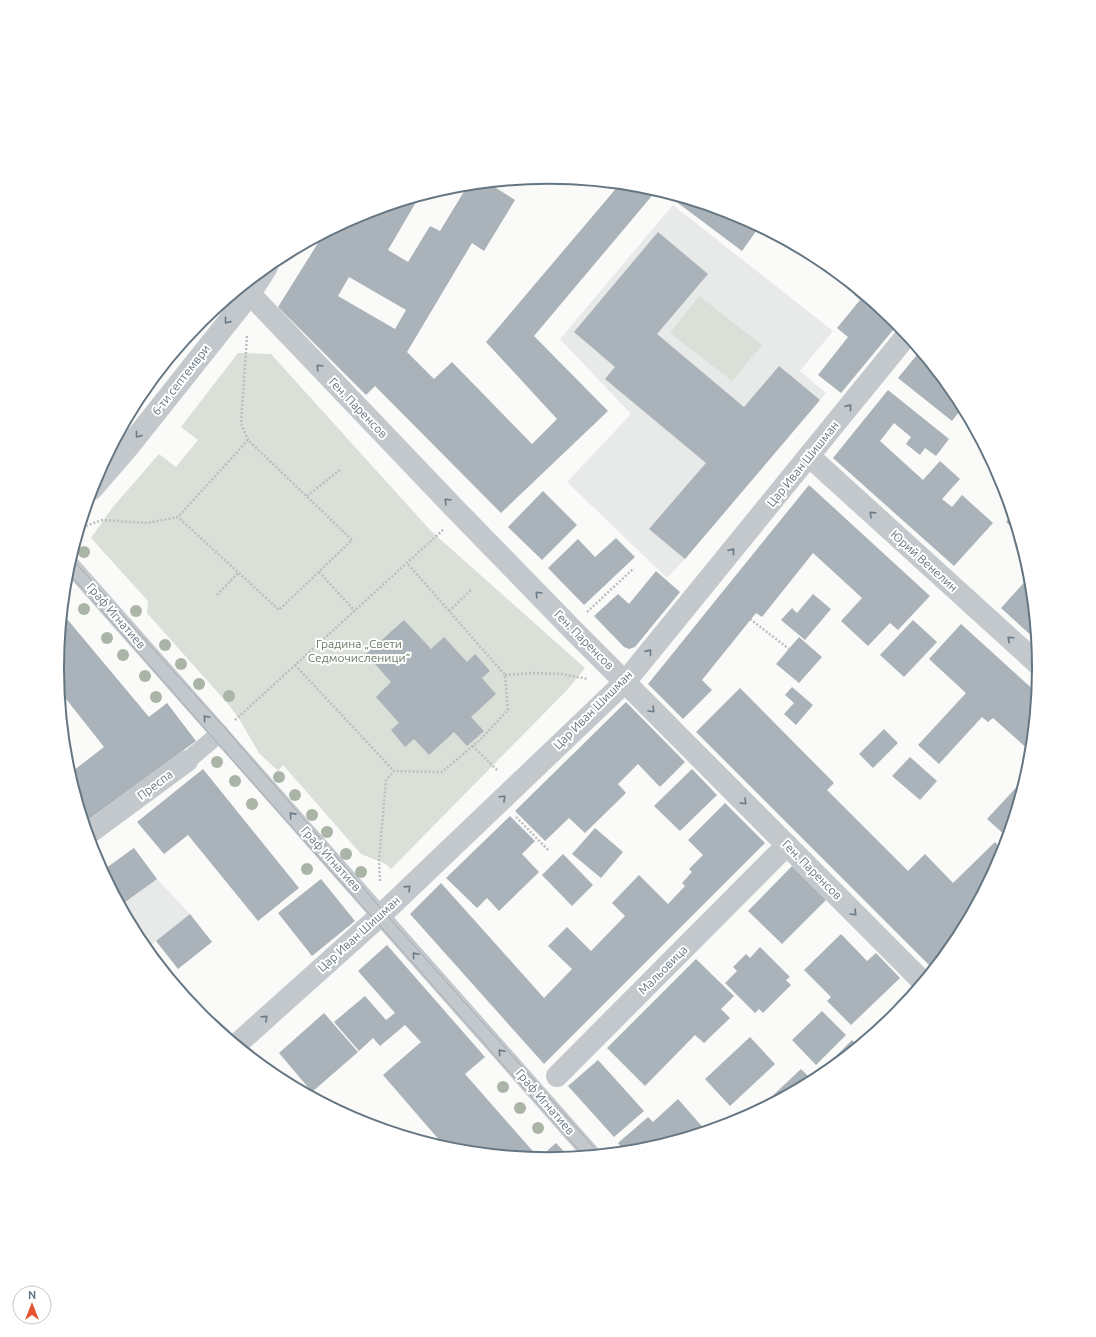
<svg xmlns="http://www.w3.org/2000/svg" width="1096" height="1337" font-family="Ubuntu,sans-serif">
  <rect width="100%" height="100%" fill="#fafaf8"/>
  <!-- built -->
  <g fill="#e8e9e9">
    <polygon points="673,205 833,331 800,371 826,393 685,559 667,578 567,482 631,414 560,339"/>
    <polygon points="219,306 134,407 140,396 201,321"/>
    <polygon points="134,848 157,879 190,914 146,949 140,941 102,871"/>
  </g>
  <!-- green -->
  <g fill="#dadfd7">
    <polygon points="699,296 762,345 732,381 670,333"/>
    <polygon points="238,353 271,354 431,531 585,668 567,690 391,869 386,864 361,854 283,765 278,771 259,753 238,717 228,704 147,613 148,601 91,538 112,508 159,454 176,467 198,440 181,427"/>
  </g>
  <!-- building -->
  <g fill="#aab3b9" fill-rule="evenodd">
    <path d="M488,183L515,200L484,251L472,243L407,352L434,379L452,362L532,444L557,419L486,342L619,185L644,187L656,191L534,336L608,411L501,513L375,386L366,395L278,307L323,235L360,215L419,197L388,250L408,262L430,226L440,231L468,185ZM349,277L406,310L395,329L338,296Z"/>
    <polygon points="666,194 736,215 759,227 742,251"/>
    <polygon points="658,232 708,274 657,334 744,407 779,366 820,400 685,559 649,529 706,463 605,379 615,367 574,332"/>
    <polygon points="857,290 898,324 841,393 818,375 848,337 837,328 860,300 854,295"/>
    <polygon points="920,351 956,396 963,407 952,421 898,378"/>
    <polygon points="888,390 949,439 936,456 925,448 920,455 906,444 911,437 894,423 880,441 923,480 940,461 960,479 942,499 952,507 962,495 993,523 954,566 833,458"/>
    <polygon points="809,485 930,596 898,630 890,623 868,646 841,621 862,598 813,553 762,617 756,613 702,680 712,690 683,719 648,684"/>
    <polygon points="543,491 577,525 542,560 508,527"/>
    <polygon points="1012,515 1014,520 1017,532 1006,522"/>
    <polygon points="616,538 635,557 584,605 548,568 578,539 595,557"/>
    <polygon points="656,571 680,592 635,647 629,649 624,647 594,616 618,594 629,604"/>
    <polygon points="1030,576 1036,635 1036,640 1001,608"/>
    <polygon points="813,594 831,609 805,640 781,620 792,608 797,613"/>
    <polygon points="62,613 149,717 167,703 196,741 84,823 69,774 104,747 59,690 57,668"/>
    <polygon points="404,620 431,649 444,637 467,662 475,654 490,671 482,678 496,694 471,717 484,731 467,746 454,732 429,755 414,739 405,747 391,730 399,723 376,697 391,682 366,654"/>
    <polygon points="913,620 937,642 904,677 880,655"/>
    <polygon points="961,624 1037,693 1031,752 993,718 988,722 982,717 939,764 918,745 966,693 929,659"/>
    <polygon points="799,637 822,657 799,683 776,664"/>
    <polygon points="792,687 813,705 796,725 784,714 794,703 785,695"/>
    <polygon points="740,688 834,783 827,790 908,871 925,854 953,883 995,842 1003,851 1002,857 956,941 933,969 696,732"/>
    <polygon points="626,702 685,762 660,787 638,764 618,784 626,793 585,833 569,818 545,841 515,811"/>
    <polygon points="884,729 898,743 873,768 859,754"/>
    <polygon points="910,757 937,781 920,800 892,776"/>
    <polygon points="203,769 299,888 258,921 188,835 164,854 137,822"/>
    <polygon points="692,769 717,795 680,831 654,806"/>
    <polygon points="1026,777 1007,837 987,819"/>
    <polygon points="725,803 765,843 544,1064 410,914 441,883 544,998 572,969 548,946 567,927 591,951 625,916 612,903 639,875 668,904 685,886 682,883 692,872 689,869 703,855 688,840"/>
    <polygon points="510,816 535,841 522,854 539,872 499,911 487,898 477,908 446,878"/>
    <polygon points="595,828 623,852 601,878 572,854"/>
    <polygon points="134,848 157,879 121,905 102,871"/>
    <polygon points="563,854 593,885 572,906 542,875"/>
    <polygon points="792,866 826,900 782,944 748,911"/>
    <polygon points="321,879 355,921 312,956 278,913"/>
    <polygon points="190,914 212,942 178,969 156,941"/>
    <polygon points="841,934 867,961 876,953 900,978 851,1025 827,1001 831,997 804,970"/>
    <polygon points="387,945 485,1057 465,1074 538,1157 536,1158 447,1149 383,1075 421,1042 405,1025 380,1046 373,1038 359,1051 334,1022 365,996 386,1020 395,1013 358,971"/>
    <polygon points="760,947 790,977 786,980 791,985 763,1013 759,1009 755,1013 725,983 737,971 733,967 746,954 750,958"/>
    <polygon points="696,959 734,996 721,1009 730,1018 704,1043 695,1035 645,1086 607,1048"/>
    <polygon points="822,1011 846,1035 816,1065 792,1040"/>
    <polygon points="324,1013 358,1052 312,1092 279,1053"/>
    <polygon points="750,1037 775,1064 730,1106 705,1079"/>
    <polygon points="852,1040 858,1046 826,1072 823,1069"/>
    <polygon points="598,1060 644,1111 614,1137 568,1086"/>
    <polygon points="801,1069 813,1081 770,1104 767,1101"/>
    <polygon points="678,1099 706,1131 644,1150 625,1152 618,1143 648,1117 653,1122"/>
    <polygon points="415,1134 421,1141 410,1137"/>
    <polygon points="556,1143 569,1157 548,1159 538,1159"/>
  </g>
  <g fill="none" stroke-linecap="round" stroke-linejoin="round">
    <!-- path -->
    <g stroke="#bbbfc2" stroke-width="2.5" stroke-dasharray="2 2" stroke-linecap="butt">
      <polyline points="247,336 241,423 248,440"/>
      <polyline points="307,496 341,469"/>
      <polyline points="79,530 86,526 102,520 147,523 178,517 248,440 352,540 279,610 178,517"/>
      <polyline points="319,572 355,611"/>
      <polyline points="217,595 238,573"/>
      <polyline points="449,611 471,590"/>
      <polyline points="587,612 634,568"/>
      <polyline points="750,619 789,649"/>
      <polyline points="295,665 394,771"/>
      <polyline points="505,675 534,673 561,674 588,679"/>
      <polyline points="235,720 444,529"/>
      <polyline points="473,746 498,771"/>
      <polyline points="516,817 549,851"/>
      <polyline points="380,881 379,861 386,780 394,771 442,772 481,739 508,710 505,675 407,563"/>
    </g>
    <!-- pedestrian -->
    <g stroke="#c3c8cc" stroke-width="18">
      <polyline points="69,563 592,1155"/>
      <polyline points="187,761 220,733"/>
    </g>
    <!-- minor -->
    <g stroke="#c3c8cc" stroke-width="22">
      <polyline points="250,294 460,514 571,628 923,982"/>
      <polyline points="809,456 1039,665"/>
      <polyline points="92,489 130,445 250,294 267,267"/>
      <polyline points="88,834 187,761"/>
      <polyline points="236,1045 381,915 625,682 907,335"/>
      <polyline points="557,1076 787,845"/>
    </g>
    <!-- tram -->
    <g stroke="#a2aab0" stroke-width="1">
      <polyline points="71,558 225,728 384,912 600,1154"/>
      <polyline points="67,571 214,739 584,1156"/>
    </g>
  </g>
  <!-- trees -->
  <g fill="#aab4a7">
    <circle cx="84" cy="552" r="6"/>
    <circle cx="84" cy="609" r="6"/>
    <circle cx="136" cy="611" r="6"/>
    <circle cx="107" cy="638" r="6"/>
    <circle cx="165" cy="645" r="6"/>
    <circle cx="123" cy="655" r="6"/>
    <circle cx="181" cy="664" r="6"/>
    <circle cx="145" cy="676" r="6"/>
    <circle cx="199" cy="684" r="6"/>
    <circle cx="229" cy="696" r="6"/>
    <circle cx="156" cy="697" r="6"/>
    <circle cx="217" cy="762" r="6"/>
    <circle cx="279" cy="777" r="6"/>
    <circle cx="235" cy="781" r="6"/>
    <circle cx="295" cy="795" r="6"/>
    <circle cx="252" cy="804" r="6"/>
    <circle cx="312" cy="815" r="6"/>
    <circle cx="327" cy="832" r="6"/>
    <circle cx="346" cy="854" r="6"/>
    <circle cx="307" cy="869" r="6"/>
    <circle cx="361" cy="872" r="6"/>
    <circle cx="503" cy="1087" r="6"/>
    <circle cx="520" cy="1108" r="6"/>
    <circle cx="538" cy="1128" r="6"/>
  </g>
  <!-- one-way arrows -->
  <defs><path id="oneway-chevron" d="M-2-3.5L2.5 0L-2 3.5" fill="none" stroke-width="1.6" stroke-linecap="round" stroke-linejoin="round"/></defs>
  <g stroke="#6a7a87">
    <use href="#oneway-chevron" transform="translate(227 321) rotate(129)"/>
    <use href="#oneway-chevron" transform="translate(319 367) rotate(-134)"/>
    <use href="#oneway-chevron" transform="translate(849 407) rotate(-51)"/>
    <use href="#oneway-chevron" transform="translate(138 435) rotate(128)"/>
    <use href="#oneway-chevron" transform="translate(447 501) rotate(-134)"/>
    <use href="#oneway-chevron" transform="translate(872 514) rotate(-138)"/>
    <use href="#oneway-chevron" transform="translate(732 551) rotate(-51)"/>
    <use href="#oneway-chevron" transform="translate(538 594) rotate(-134)"/>
    <use href="#oneway-chevron" transform="translate(1010 639) rotate(-138)"/>
    <use href="#oneway-chevron" transform="translate(649 652) rotate(-51)"/>
    <use href="#oneway-chevron" transform="translate(652 710) rotate(45)"/>
    <use href="#oneway-chevron" transform="translate(206 718) rotate(-131)"/>
    <use href="#oneway-chevron" transform="translate(503 798) rotate(-43)"/>
    <use href="#oneway-chevron" transform="translate(744 802) rotate(45)"/>
    <use href="#oneway-chevron" transform="translate(292 815) rotate(-132)"/>
    <use href="#oneway-chevron" transform="translate(408 888) rotate(-44)"/>
    <use href="#oneway-chevron" transform="translate(854 913) rotate(45)"/>
    <use href="#oneway-chevron" transform="translate(415 955) rotate(-131)"/>
    <use href="#oneway-chevron" transform="translate(265 1018) rotate(-42)"/>
    <use href="#oneway-chevron" transform="translate(501 1052) rotate(-131)"/>
  </g>
  <g text-anchor="middle" stroke-width="4" stroke-linejoin="round" paint-order="stroke">
    <!-- street labels -->
    <g font-size="12" fill="#657683" stroke="#fff">
      <text transform="translate(181 380) rotate(-52)" y="4">6-ти септември</text>
      <text transform="translate(358 408) rotate(46)" y="4">Ген. Паренсов</text>
      <text transform="translate(803 464) rotate(-51)" y="4">Цар Иван Шишман</text>
      <text transform="translate(924 561) rotate(42)" y="4">Юрий Венелин</text>
      <text transform="translate(116 616) rotate(49)" y="4">Граф Игнатиев</text>
      <text transform="translate(584 640) rotate(45)" y="4">Ген. Паренсов</text>
      <text transform="translate(593 710) rotate(-45)" y="4">Цар Иван Шишман</text>
      <text transform="translate(155 785) rotate(-37)" y="4">Преспа</text>
      <text transform="translate(331 859) rotate(48)" y="4">Граф Игнатиев</text>
      <text transform="translate(812 870) rotate(45)" y="4">Ген. Паренсов</text>
      <text transform="translate(359 934) rotate(-42)" y="4">Цар Иван Шишман</text>
      <text transform="translate(663 970) rotate(-45)" y="4">Мальовица</text>
      <text transform="translate(545 1102) rotate(49)" y="4">Граф Игнатиев</text>
    </g>
    <!-- park labels -->
    <g font-size="12" fill="#687a64" stroke="#fff">
      <text x="359" y="648">Градина „Свети<tspan x="359" dy="14">Седмочисленици“</tspan></text>
    </g>
  </g>
  <!-- crop -->
  <path d="M0 0H1096V1337H0ZM64 668a484 484 0 1 1 968 0a484 484 0 1 1-968 0Z" fill="#fff" fill-rule="evenodd"/>
  <path fill="none" stroke="#657683" stroke-width="2" d="M64 668a484 484 0 1 1 968 0a484 484 0 1 1-968 0Z"/>
  <!-- north arrow -->
  <g transform="translate(32 1305)"><circle r="19" fill="#ffffff" stroke="#c1c8cd"/>
  <path d="M0-3L7 15L0 10L-7 15Z" fill="#e4572e"/>
  <text y="-6" font-size="11" font-weight="bold" text-anchor="middle" fill="#657683">N</text>
  </g>
</svg>
